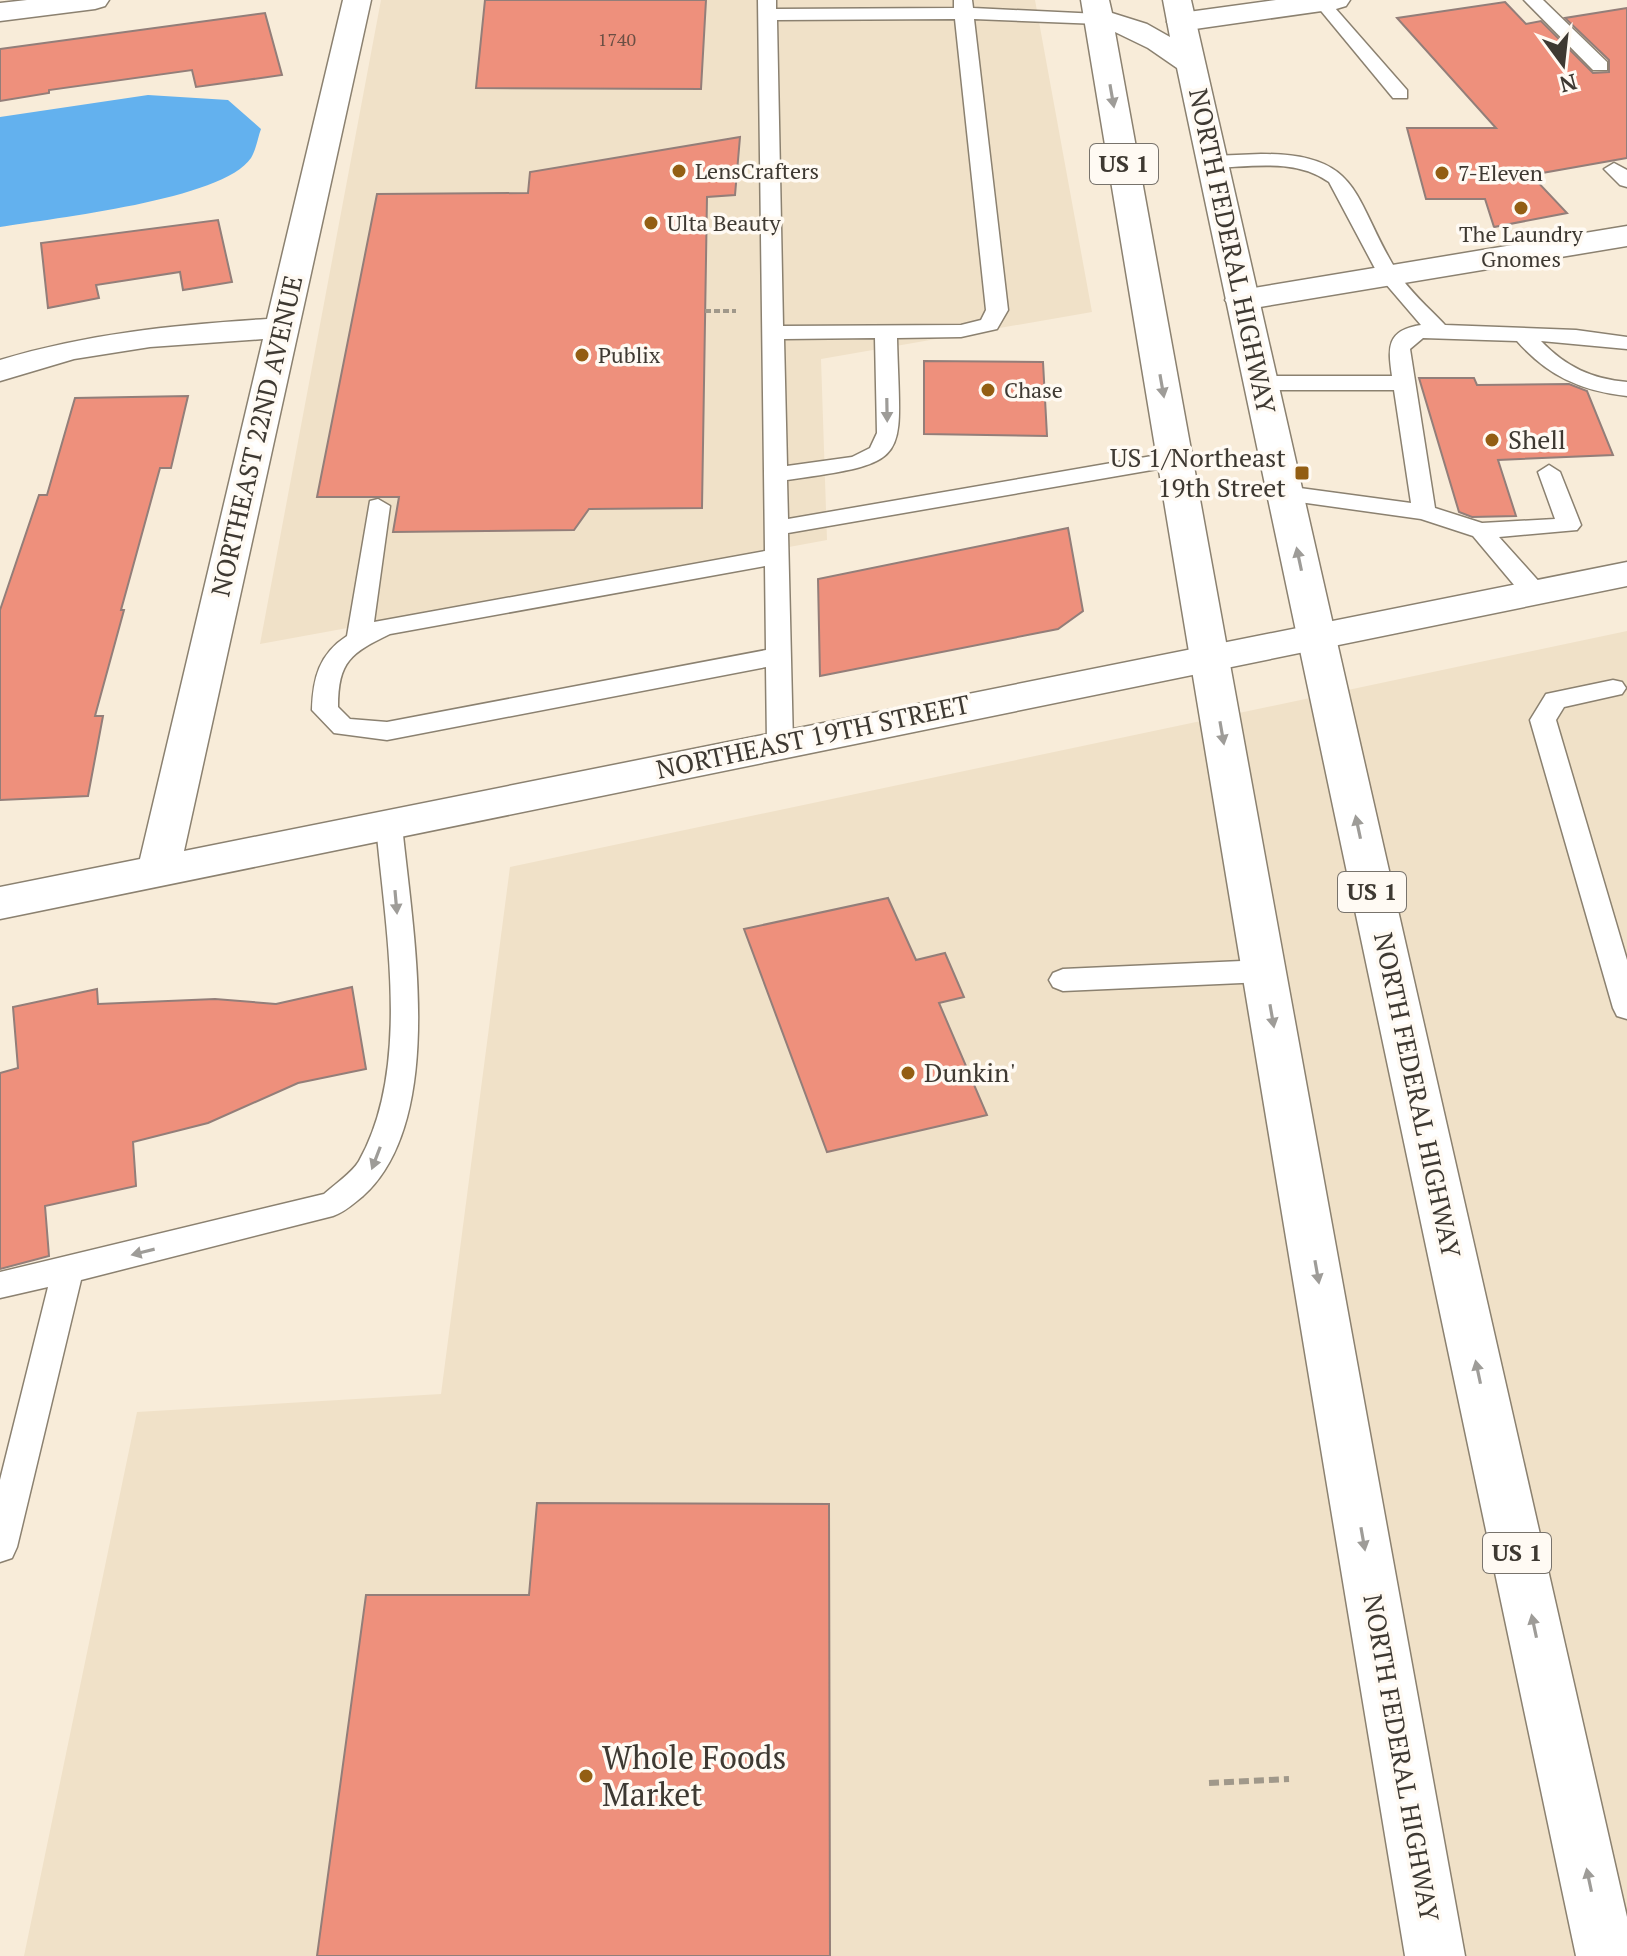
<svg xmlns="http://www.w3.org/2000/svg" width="1627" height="1956" font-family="'PT Serif',serif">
  <rect width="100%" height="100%" fill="#f8ecd9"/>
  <!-- built -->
  <g fill="#f0e1c8">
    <polygon points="381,0 1035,0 1092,312 821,359 827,540 260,644"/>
    <polygon points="1627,631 1627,1956 24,1956 137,1412 441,1394 510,867"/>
  </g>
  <!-- water -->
  <path fill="#63b1ee" d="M148,95L228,100L261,129C258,137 256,150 251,158C223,200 53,218 0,227V117Z"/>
  <!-- building -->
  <g fill="#ee907c" stroke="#937e79" stroke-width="2">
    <polygon points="485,0 706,0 701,89 476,88"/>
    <polygon points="1505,2 1526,24 1541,21 1593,73 1609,72 1609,60 1565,18 1627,8 1627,158 1531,175 1567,213 1494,227 1485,199 1426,199 1407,128 1496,128 1397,18"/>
    <polygon points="265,13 282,75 196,87 192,70 49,90 49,93 0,101 0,49"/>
    <polygon points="740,137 735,195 707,197 702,508 589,509 574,530 393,532 399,497 317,497 377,194 528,193 530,172"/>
    <polygon points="218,220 232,282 183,290 180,272 96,285 99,298 48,308 41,243"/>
    <polygon points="924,361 1043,362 1047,436 924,434"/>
    <polygon points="1419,378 1474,378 1477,385 1569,384 1587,391 1613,455 1498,460 1516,516 1472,517 1459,512"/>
    <polygon points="188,396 171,468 160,468 121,610 124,610 95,716 103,716 88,796 0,800 0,610 39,495 47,495 75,398"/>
    <polygon points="1068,528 1083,611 1058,629 820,676 818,579"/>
    <polygon points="888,898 916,960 945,953 964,997 939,1003 987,1115 827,1152 744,929"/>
    <polygon points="352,987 366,1069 298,1083 208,1123 133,1142 136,1186 45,1206 49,1256 0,1269 0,1073 18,1068 13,1007 97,989 98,1004 215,999 276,1004"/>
    <polygon points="537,1503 829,1504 830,1956 317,1956 366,1595 529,1595"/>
  </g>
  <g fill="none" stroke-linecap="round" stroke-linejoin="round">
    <!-- lane casing -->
    <g stroke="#8b8170" stroke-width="3">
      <g id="lane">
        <path d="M758,0H776V9L954,8V0H972L973,8L1099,14L1108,19L1099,24L974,19L1008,310L997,329L961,337L897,338C900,462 915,462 787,480L788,519L1175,452L1186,459L1175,466L788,533L793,744L789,750H771L767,744L766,667L387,740L334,733L312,710C313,678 319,654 347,636L370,501L378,499L390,506L374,622L765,551ZM955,19L986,310L981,320L961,325L783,326L777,20ZM875,338L877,433L870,448L852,457L787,466L784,339ZM765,566L766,650L387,722L350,719L338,707C338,661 351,653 390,634Z"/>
        <polygon points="1312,0 1328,0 1407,90 1407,98 1393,98"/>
        <polygon points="1524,0 1543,0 1607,62 1607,70 1593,70"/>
        <path d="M1261,154C1362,154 1352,197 1396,270C1408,290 1429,308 1445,325L1576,330L1627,337V349L1541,341C1566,367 1592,379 1627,382V396C1581,391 1548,376 1517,341L1423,338L1410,349L1435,508L1482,523L1555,519L1538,472L1549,465L1560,472L1581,525L1577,530L1499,537L1543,586L1546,592L1543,598H1525L1473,536L1421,519L1285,500L1273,493L1285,486L1411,503L1394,390H1261L1250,383L1261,376H1392C1388,348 1386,330 1421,325L1379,276L1329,182C1295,158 1251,167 1212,168L1202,162L1212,156Z"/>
        <polygon points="1614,163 1627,170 1627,187 1620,185 1604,169"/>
        <polygon points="1613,680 1622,682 1626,688 1622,694 1564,707 1556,720 1627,960 1627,1019 1617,1016 1613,1008 1530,720 1546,694"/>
        <path d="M389,816L398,818L402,825C412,928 448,1119 363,1196C353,1204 345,1212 333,1216L81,1280L17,1547L12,1558L0,1562V1480L48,1287L0,1298V1272L324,1194C335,1184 352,1173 359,1161C412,1067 385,927 376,825L380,818Z"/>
        <polygon points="1264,960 1274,964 1278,971 1274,978 1264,982 1063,991 1053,987 1049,980 1053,973 1063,969"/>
      </g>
    </g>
    <!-- street casing -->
    <g stroke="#8b8170" stroke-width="3">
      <g id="street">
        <polygon points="27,0 109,0 105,6 95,9 0,21 0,3"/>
        <path d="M343,0H371L184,851L1627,562V586L0,919V887L140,859L263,339L150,347L74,359L0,381V360C89,333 175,325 267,319Z"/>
        <polygon points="1276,0 1350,0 1346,6 1336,9 1181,31 1171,28 1167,22 1171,16 1181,13"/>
        <polygon points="1627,226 1627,246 1242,310 1230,307 1225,300 1230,293 1242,290"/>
      </g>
    </g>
    <!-- primary casing -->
    <g stroke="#8b8170" stroke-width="3">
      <polygon id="primary" points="1081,0 1109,0 1112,13 1147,24 1170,37 1163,0 1191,0 1627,1917 1627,1956 1576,1956 1177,68 1148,48 1115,32 1465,1956 1405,1956"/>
    </g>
    <!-- path-far1 -->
    <polyline stroke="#a0988a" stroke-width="4" stroke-dasharray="6 3" stroke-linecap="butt" points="705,311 736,311"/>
    <!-- path -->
    <polyline stroke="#a0988a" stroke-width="6" stroke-dasharray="10 5" stroke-linecap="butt" points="1209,1783 1289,1779"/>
    <!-- lane -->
    <use href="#lane" fill="#fff" fill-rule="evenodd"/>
    <!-- street -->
    <use href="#street" fill="#fff" fill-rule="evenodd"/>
    <!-- primary -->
    <use href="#primary" fill="#fff" fill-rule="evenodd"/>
  </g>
  <!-- one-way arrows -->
  <defs><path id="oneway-solid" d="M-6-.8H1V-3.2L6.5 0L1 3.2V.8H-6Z" transform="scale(2)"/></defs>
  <g fill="#9e9c98">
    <use href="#oneway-solid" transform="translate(1112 96) rotate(80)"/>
    <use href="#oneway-solid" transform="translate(1162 386) rotate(80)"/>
    <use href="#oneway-solid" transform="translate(887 410) rotate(89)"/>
    <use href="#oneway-solid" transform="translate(1299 559) rotate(-102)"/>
    <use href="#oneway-solid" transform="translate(1222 733) rotate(80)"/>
    <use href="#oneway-solid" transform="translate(1358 827) rotate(-102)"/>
    <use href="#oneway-solid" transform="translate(396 902) rotate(85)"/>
    <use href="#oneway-solid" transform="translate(1272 1016) rotate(80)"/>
    <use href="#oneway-solid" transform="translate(376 1158) rotate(111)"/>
    <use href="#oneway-solid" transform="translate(143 1252) rotate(166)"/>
    <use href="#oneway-solid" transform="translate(1317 1272) rotate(80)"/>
    <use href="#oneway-solid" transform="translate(1478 1372) rotate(-102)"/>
    <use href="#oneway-solid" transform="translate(1363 1539) rotate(80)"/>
    <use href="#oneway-solid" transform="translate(1534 1626) rotate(-102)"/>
    <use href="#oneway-solid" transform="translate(1589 1880) rotate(-102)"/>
  </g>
  <!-- markers -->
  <g fill="#935e13" stroke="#fffaf3" stroke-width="3">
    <circle cx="679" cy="171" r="8"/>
    <circle cx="1442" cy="173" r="8"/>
    <circle cx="1521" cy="208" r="8"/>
    <circle cx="651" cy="223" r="8"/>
    <circle cx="582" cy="355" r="8"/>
    <circle cx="988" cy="390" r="8"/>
    <circle cx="1492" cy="440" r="8"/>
    <rect x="1294" y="465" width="16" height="16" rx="4"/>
    <circle cx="908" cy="1073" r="8"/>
    <circle cx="586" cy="1776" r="8"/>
  </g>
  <g text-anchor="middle" stroke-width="7" stroke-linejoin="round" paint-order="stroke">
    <!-- far-number labels -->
    <g font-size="18" fill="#6a4f44">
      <text x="617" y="46">1740</text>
    </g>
    <!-- far-poi labels -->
    <g font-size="22" fill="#3e3932" stroke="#fffaf3" text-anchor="start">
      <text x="695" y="179">LensCrafters</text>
      <text x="1458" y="181">7-Eleven</text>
      <text x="667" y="231">Ulta Beauty</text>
      <text x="1521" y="242" text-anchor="middle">The Laundry<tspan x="1521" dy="25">Gnomes</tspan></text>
      <text x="598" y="363">Publix</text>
      <text x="1004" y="398">Chase</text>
    </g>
    <!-- shield labels -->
    <g fill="#fffaf3" stroke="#78736c" stroke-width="2">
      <rect x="1090" y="144" width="68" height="40" rx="6"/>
      <rect x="1338" y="872" width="68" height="40" rx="6"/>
      <rect x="1483" y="1533" width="68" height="40" rx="6"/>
    </g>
    <g font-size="24" font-weight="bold" fill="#3e3932">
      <text x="1124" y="172">US 1</text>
      <text x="1372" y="900">US 1</text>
      <text x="1517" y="1561">US 1</text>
    </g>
    <!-- street labels -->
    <g font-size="26" fill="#3e3932" stroke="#fffaf3">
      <text transform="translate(1232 251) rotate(78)" y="9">NORTH FEDERAL HIGHWAY</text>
      <text transform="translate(257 436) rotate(-77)" y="9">NORTHEAST 22ND AVENUE</text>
      <text transform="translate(813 737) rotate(-12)" y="9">NORTHEAST 19TH STREET</text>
      <text transform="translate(1417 1095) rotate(78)" y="9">NORTH FEDERAL HIGHWAY</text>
      <text transform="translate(1401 1758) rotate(80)" y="9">NORTH FEDERAL HIGHWAY</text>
    </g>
    <!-- poi labels -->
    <g font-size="26" fill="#3e3932" stroke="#fffaf3" text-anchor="start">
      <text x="1508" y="449">Shell</text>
      <text x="1286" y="467" text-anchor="end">US 1/Northeast<tspan x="1286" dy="30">19th Street</tspan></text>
      <text x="924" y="1082">Dunkin'</text>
    </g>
    <!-- near-poi labels -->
    <g font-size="32" fill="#3e3932" stroke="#fffaf3" text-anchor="start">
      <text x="602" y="1769">Whole Foods<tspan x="602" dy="37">Market</tspan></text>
    </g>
  </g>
  <!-- north arrow -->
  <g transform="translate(1563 64) rotate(165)" stroke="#fffaf3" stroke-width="6" paint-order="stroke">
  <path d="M0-6L14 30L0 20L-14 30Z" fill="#3e3932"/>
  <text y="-12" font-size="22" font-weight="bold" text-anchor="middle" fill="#3e3932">N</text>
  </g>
</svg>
